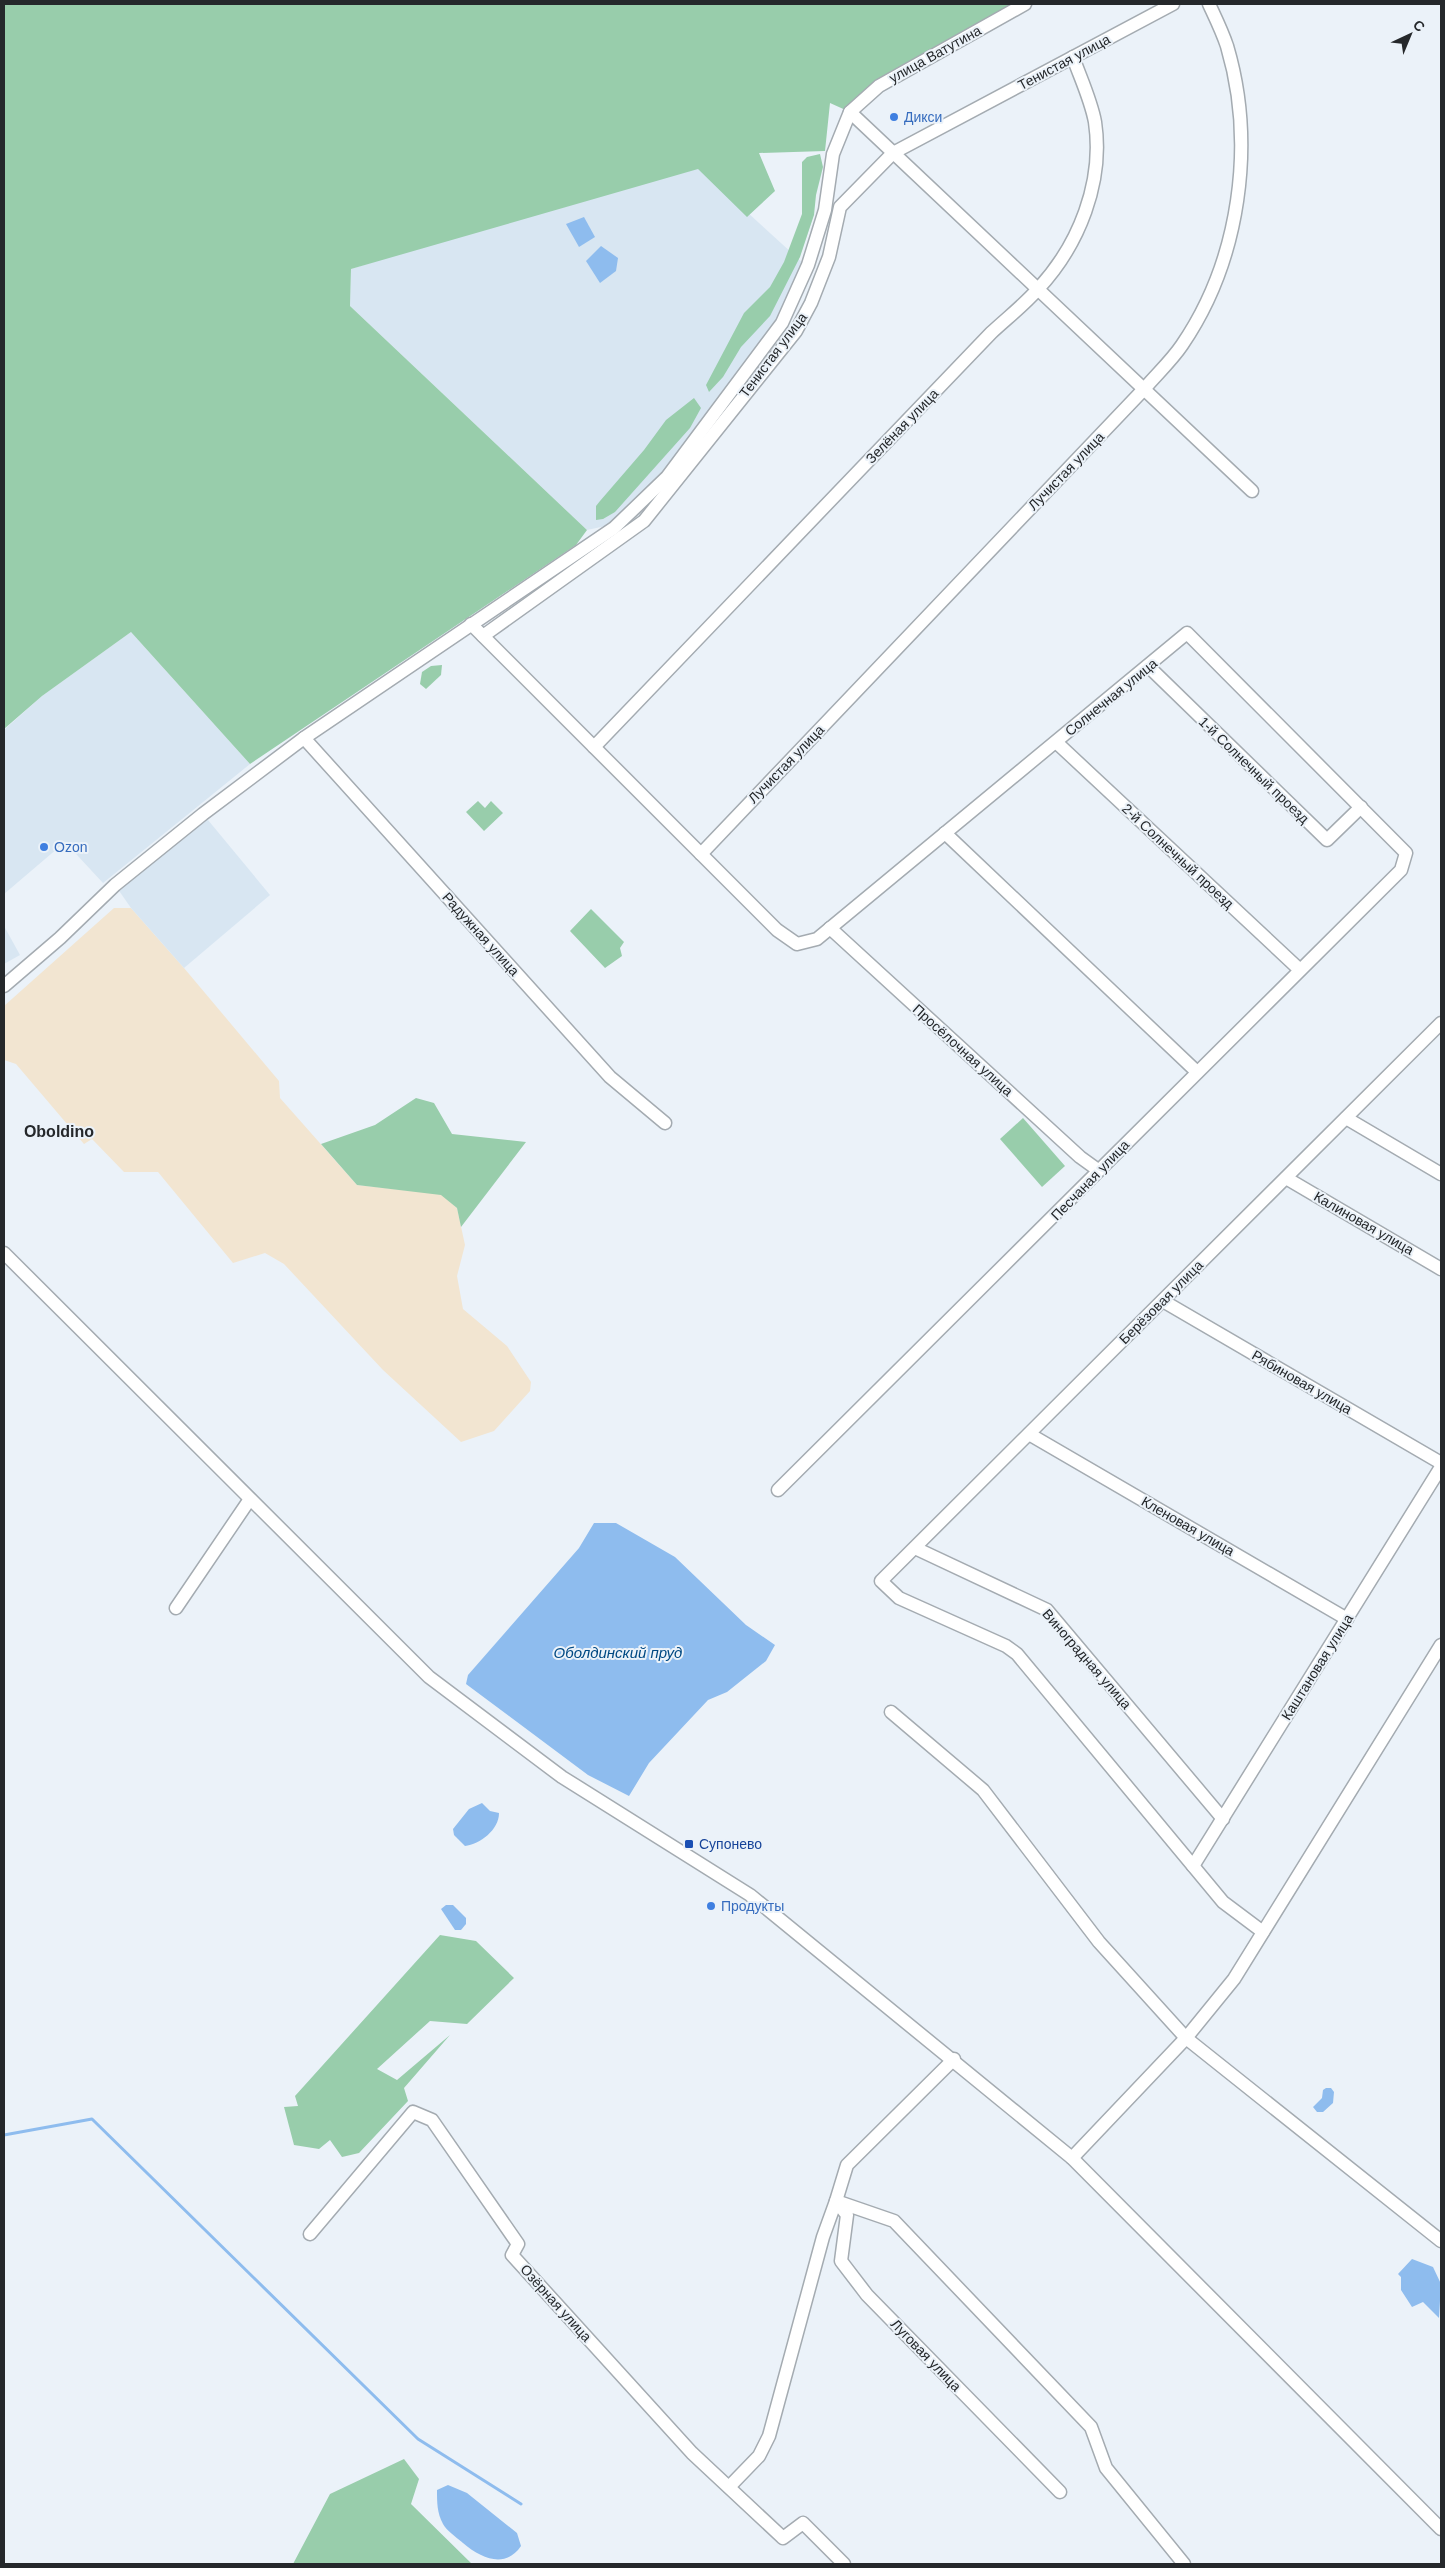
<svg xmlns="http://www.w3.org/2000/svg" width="1445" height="2568" font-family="Arial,sans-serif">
  <rect width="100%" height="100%" fill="#ebf2f9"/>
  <!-- commercial -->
  <polygon fill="#f2e5d1" points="114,908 131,908 184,968 279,1081 280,1098 357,1185 441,1194 457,1208 465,1245 457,1276 463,1309 507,1346 531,1382 530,1391 494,1431 461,1442 383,1370 284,1264 265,1253 233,1263 158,1172 124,1172 92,1139 84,1144 16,1064 4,1060 4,1006"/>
  <!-- built -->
  <g fill="#d8e6f2">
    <polygon points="693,163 804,264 777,321 662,473 610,525 587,530 350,306 351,269"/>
    <polygon points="131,632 250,764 103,883 65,842 4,894 4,730 42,696"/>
    <polygon points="203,814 270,895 184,968 131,908 115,885"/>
    <polygon points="4,926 20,955 4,964"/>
  </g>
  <!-- green -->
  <g fill="#98cdab">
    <polygon points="4,4 1025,4 879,86 850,112 830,103 825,151 759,153 775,191 747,217 698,169 351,269 350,306 587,530 576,545 250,764 131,632 42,696 4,729"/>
    <polygon points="820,154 823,167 816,195 814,215 800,257 770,316 741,347 723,377 709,392 706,385 744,313 770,287 784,262 802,214 802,162 807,157"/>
    <polygon points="694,398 701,408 690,428 615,512 603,519 596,520 596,506 600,501 644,450 666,420"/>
    <polygon points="442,665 441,675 426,689 420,684 422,672 431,666"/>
    <polygon points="478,801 485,808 491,801 503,813 484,831 466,812"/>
    <polygon points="591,909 624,942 620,948 622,956 605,968 570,931"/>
    <polygon points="416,1098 434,1103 452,1134 526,1142 461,1227 457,1208 441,1195 357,1185 321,1144 375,1125"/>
    <polygon points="1023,1118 1065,1166 1042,1187 1000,1139"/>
    <polygon points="440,1935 476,1941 514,1978 467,2024 430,2021 377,2069 397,2080 450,2035 404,2088 408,2101 359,2153 342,2157 330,2140 319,2149 294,2145 284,2107 298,2106 295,2096"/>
    <polygon points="404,2459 419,2479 411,2504 472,2564 293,2564 330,2494"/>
  </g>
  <!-- water -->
  <g fill="#8ebcee">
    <polygon points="584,217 595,237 579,247 566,224"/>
    <polygon points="601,246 618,258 616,271 600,283 586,261"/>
    <polygon points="594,1523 616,1523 675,1557 746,1625 775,1645 766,1661 727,1692 708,1700 649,1763 629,1796 588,1775 466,1684 468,1675 579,1548"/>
    <path d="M482,1803L490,1811L499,1813C499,1830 480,1844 465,1846L454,1835L453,1829L469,1809Z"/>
    <polygon points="446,1905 453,1905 466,1918 466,1924 461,1930 455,1930 441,1909"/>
    <polygon points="1326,2088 1331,2088 1334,2092 1333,2103 1323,2112 1317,2112 1313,2107 1322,2098 1323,2090"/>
    <polygon points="1412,2259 1433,2267 1441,2284 1439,2318 1423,2302 1412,2307 1401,2290 1401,2277 1398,2274"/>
    <path d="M448,2485L467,2493L517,2533L521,2546C506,2568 483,2560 463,2543C457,2538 447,2531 443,2524C437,2513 437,2502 437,2490Z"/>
  </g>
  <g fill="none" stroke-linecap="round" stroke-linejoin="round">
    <!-- stream -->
    <polyline stroke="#8ebcee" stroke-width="3" points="4,2135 92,2119 418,2439 521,2504"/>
    <!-- minor casing -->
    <g stroke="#a4abb1" stroke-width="15">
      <g id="minor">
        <polyline points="850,112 1252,491"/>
        <polyline points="471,624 777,930 797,944 817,939 1187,633 1406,853 1401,870 778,1490"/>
        <polyline points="483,636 644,521 796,331 811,303 829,257 840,207 893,153 1173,4"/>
        <polyline points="1148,666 1327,840 1361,807"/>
        <polyline points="304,738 610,1077 665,1123"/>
        <polyline points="1056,742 1300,970"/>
        <path d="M594,747L991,333C1007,318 1024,305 1038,289C1079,245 1104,182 1095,122C1091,100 1080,77 1073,57"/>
        <polyline points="945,833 1197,1072"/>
        <path d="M701,854L1145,388C1157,374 1172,360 1182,345C1240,260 1256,144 1227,46C1222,31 1215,17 1209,4"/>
        <polyline points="830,928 1080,1157 1098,1170"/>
        <polyline points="4,986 60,938 115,885 203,814 304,738 614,528 667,477 782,323 808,265 825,210 833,154 850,112 879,86 1025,4"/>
        <polyline points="1346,1118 1441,1174"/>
        <polyline points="1286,1178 1441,1269"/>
        <polyline points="4,1253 429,1677 562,1777 750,1895 1072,2158 1441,2529"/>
        <polyline points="1163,1301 1441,1463"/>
        <polyline points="1029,1434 1347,1619"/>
        <polyline points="915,1548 1047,1610 1223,1819"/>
        <polyline points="176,1608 250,1499"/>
        <polyline points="891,1712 983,1790 1099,1942 1186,2038 1441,2241"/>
        <polyline points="1193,1866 1441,1467"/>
        <polyline points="1263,1932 1223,1902 1017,1654 1006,1646 899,1598 881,1581 1441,1023"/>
        <polyline points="954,2059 847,2165 836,2201 847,2215 841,2261 867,2295 1060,2492"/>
        <polyline points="1072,2158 1186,2038 1234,1979 1441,1645"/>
        <polyline points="310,2234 413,2112 432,2120 518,2244 512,2255 692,2453 783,2538 803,2523 844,2564"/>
        <polyline points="729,2487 759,2456 769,2436 823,2237 836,2201 894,2221 1091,2427 1106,2468 1184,2564"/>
      </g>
    </g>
    <!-- minor -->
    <use href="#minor" stroke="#fff" stroke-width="12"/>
  </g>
  <!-- markers -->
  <g fill="#3f7fe0" stroke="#ebf2f9" stroke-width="2">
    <circle cx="894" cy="117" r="5"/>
    <circle cx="44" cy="847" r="5"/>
    <circle cx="711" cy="1906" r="5"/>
  </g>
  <rect fill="#1a4fb4" stroke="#ebf2f9" stroke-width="2" x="684" y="1839" width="10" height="10" rx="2.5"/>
  <g text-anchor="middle" stroke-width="4" stroke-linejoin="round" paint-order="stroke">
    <!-- street labels -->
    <g font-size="14" fill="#25282b" stroke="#ebf2f9">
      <text transform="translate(935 54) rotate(-29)" y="5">улица Ватутина</text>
      <text transform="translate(1064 62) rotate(-28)" y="5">Тенистая улица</text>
      <text transform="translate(773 355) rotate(-53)" y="5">Тенистая улица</text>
      <text transform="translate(902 426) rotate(-46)" y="5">Зелёная улица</text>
      <text transform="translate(1066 471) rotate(-46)" y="5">Лучистая улица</text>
      <text transform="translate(1111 697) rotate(-39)" y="5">Солнечная улица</text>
      <text transform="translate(786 764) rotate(-46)" y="5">Лучистая улица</text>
      <text transform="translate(1254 770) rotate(44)" y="5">1-й Солнечный проезд</text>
      <text transform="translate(1178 856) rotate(43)" y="5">2-й Солнечный проезд</text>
      <text transform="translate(481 934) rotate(48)" y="5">Радужная улица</text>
      <text transform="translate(963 1050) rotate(42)" y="5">Просёлочная улица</text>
      <text transform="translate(1090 1180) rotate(-46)" y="5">Песчаная улица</text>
      <text transform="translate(1364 1223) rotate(30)" y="5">Калиновая улица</text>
      <text transform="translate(1161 1302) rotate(-45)" y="5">Берёзовая улица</text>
      <text transform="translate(1302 1382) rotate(30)" y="5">Рябиновая улица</text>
      <text transform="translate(1188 1526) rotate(30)" y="5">Кленовая улица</text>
      <text transform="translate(1087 1659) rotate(49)" y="5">Виноградная улица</text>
      <text transform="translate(1317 1667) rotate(-58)" y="5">Каштановая улица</text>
      <text transform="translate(556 2303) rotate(48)" y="5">Озёрная улица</text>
      <text transform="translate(926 2355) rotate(46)" y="5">Луговая улица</text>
    </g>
    <!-- shop labels -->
    <g font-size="14" fill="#366cbe" stroke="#ebf2f9" text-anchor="start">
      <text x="904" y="122">Дикси</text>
      <text x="54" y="852">Ozon</text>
      <text x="721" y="1911">Продукты</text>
    </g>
    <!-- transit labels -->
    <g font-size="14" fill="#164399" stroke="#ebf2f9" text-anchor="start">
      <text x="699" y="1849">Супонево</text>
    </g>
    <!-- water labels -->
    <g font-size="15" font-style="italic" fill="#004983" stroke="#ebf2f9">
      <text x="618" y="1658">Оболдинский пруд</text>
    </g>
    <!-- quarter labels -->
    <g font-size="16" font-weight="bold" fill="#25282b" stroke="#ebf2f9">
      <text x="59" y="1137">Oboldino</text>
    </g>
  </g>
  <!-- border -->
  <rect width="1445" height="2568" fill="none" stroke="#25282b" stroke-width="10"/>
  <!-- north arrow -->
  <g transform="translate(1410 35) rotate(44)" stroke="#ebf2f9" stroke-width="4" paint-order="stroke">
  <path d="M0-4L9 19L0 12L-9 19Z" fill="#25282b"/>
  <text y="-8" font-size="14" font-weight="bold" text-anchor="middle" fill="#25282b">С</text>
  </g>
</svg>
